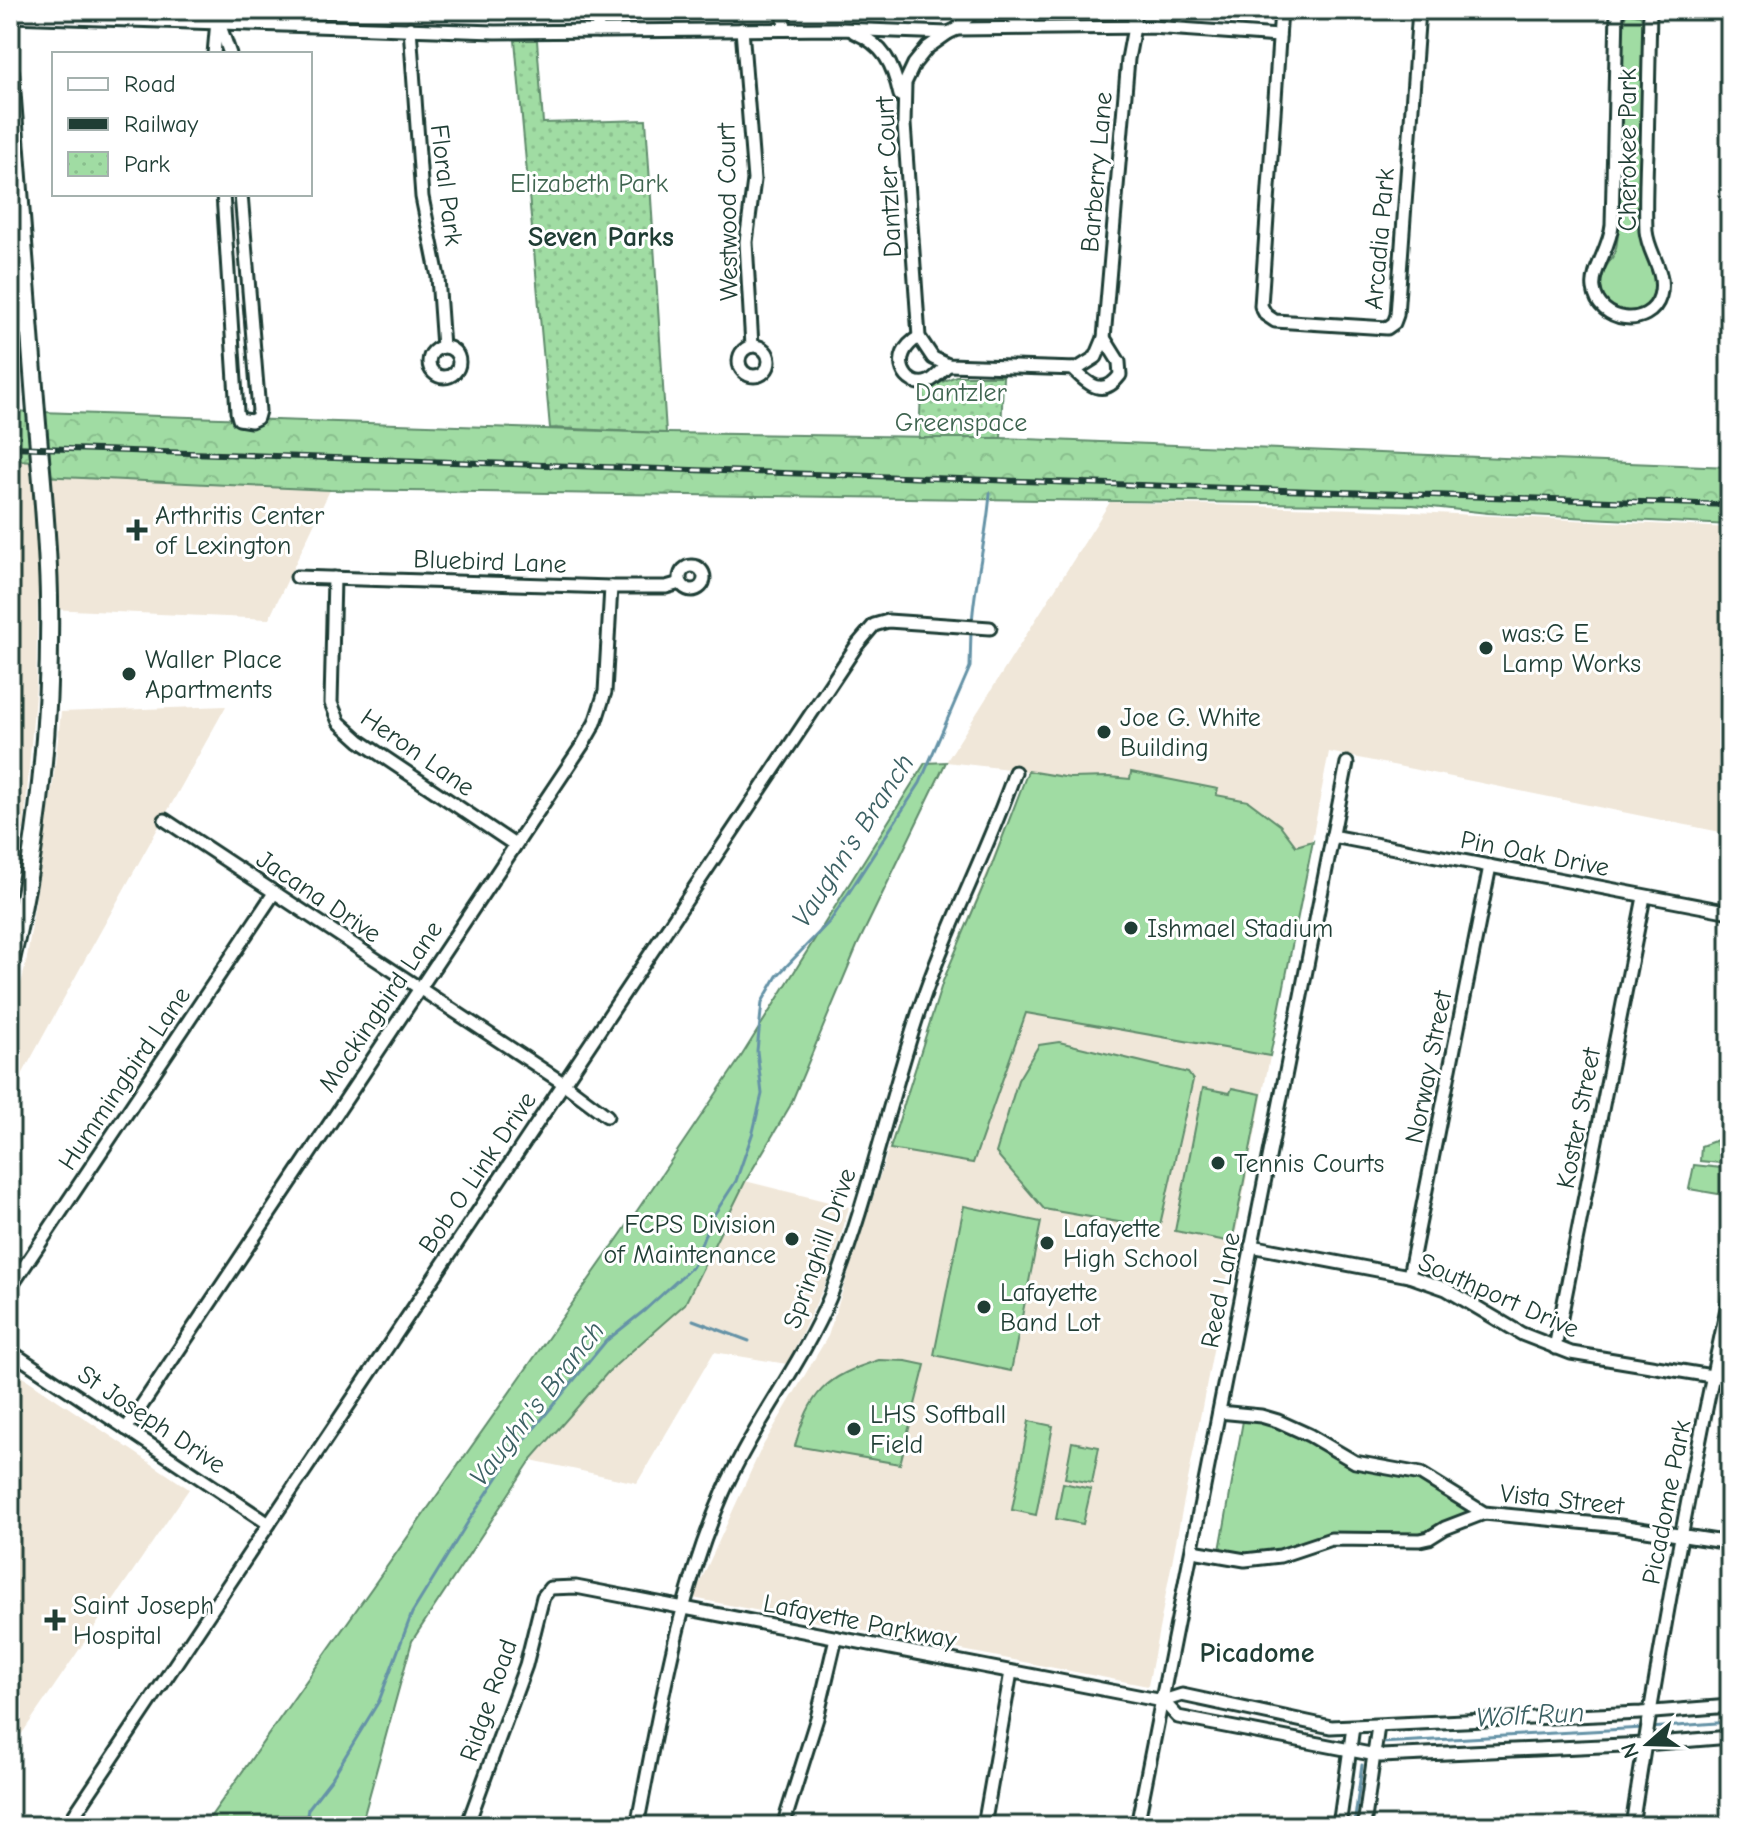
<svg xmlns="http://www.w3.org/2000/svg" width="1740" height="1836" font-family="'Comic Neue',sans-serif">
  <defs>
    <pattern id="forest-crowns" width="20" height="18" patternUnits="userSpaceOnUse" patternTransform="scale(2)"><rect width="20" height="18" fill="#a0dca3"/><path d="M2 6a3 3 0 1 1 6 0M12 15a3 3 0 1 1 6 0" fill="none" stroke="#89be8d"/></pattern>
    <pattern id="park-dots" width="8" height="8" patternUnits="userSpaceOnUse" patternTransform="scale(2)"><rect width="8" height="8" fill="#a0dca3"/><path d="M2 2h.1M6 6h.1" fill="none" stroke="#89be8d" stroke-width="1.8" stroke-linecap="round"/></pattern>
  </defs>
  <rect width="100%" height="100%" fill="#fff"/>
  <filter id="ink" filterUnits="userSpaceOnUse"><feTurbulence type="fractalNoise" baseFrequency=".0125" numOctaves="2"/><feDisplacementMap in="SourceGraphic" scale="16" xChannelSelector="R" yChannelSelector="G"/><feConvolveMatrix kernelMatrix="1 2 1 2 8 2 1 2 1" color-interpolation-filters="sRGB"/></filter>
  <g filter="url(#ink)">
    <!-- built -->
    <g fill="#f0e7d9">
      <polygon points="10,460 40,461 41,476 330,490 269,619 49,609 40,490 36,683 24,830 10,828"/>
      <polygon points="1110,502 1355,509 1730,528 1730,834 1329,752 1148,1686 693,1598 761,1449 828,1336 943,981 1028,771 946,762"/>
      <polygon points="226,706 83,963 10,1097 10,1027 26,964 53,783 61,712"/>
      <polygon points="745,1181 849,1207 831,1272 787,1364 714,1352 637,1483 531,1460 608,1372 685,1304"/>
      <polygon points="10,1368 189,1489 10,1751"/>
    </g>
    <!-- grass -->
    <g fill="#a0dca3" stroke="#608c6c" stroke-width="2">
      <path d="M1629,13L1640,15L1646,25L1641,239C1645,251 1653,265 1656,274C1667,317 1595,329 1600,282C1601,270 1610,263 1614,254C1617,248 1617,241 1618,235L1621,25L1623,18Z"/>
      <polygon points="946,762 857,946 790,1106 745,1182 685,1304 608,1372 531,1460 412,1641 361,1826 204,1826 624,1230 739,1060 925,763"/>
      <polygon points="1028,771 1070,778 1109,777 1130,779 1131,772 1218,789 1216,795 1248,801 1280,825 1296,846 1313,841 1270,1056 1026,1013 973,1163 890,1149 943,981 988,875"/>
      <polygon points="1059,1042 1188,1073 1193,1080 1159,1229 1044,1209 996,1153 1018,1080 1039,1045"/>
      <polygon points="1203,1088 1230,1093 1232,1088 1261,1094 1232,1242 1175,1231"/>
      <polygon points="1694,1165 1730,1169 1730,1196 1689,1189"/>
      <polygon points="964,1206 1041,1222 1011,1371 934,1355"/>
      <path d="M879,1360L906,1361L925,1365L900,1464L795,1446C810,1392 825,1377 879,1360Z"/>
      <polygon points="1244,1415 1261,1416 1344,1458 1414,1472 1473,1513 1455,1517 1445,1528 1427,1535 1348,1538 1280,1556 1219,1556"/>
      <polygon points="1029,1421 1053,1426 1036,1515 1012,1510"/>
      <polygon points="1072,1442 1099,1447 1092,1483 1065,1478"/>
      <polygon points="1063,1483 1091,1489 1083,1524 1056,1519"/>
    </g>
    <!-- forest -->
    <g fill="url(#forest-crowns)" stroke="#608c6c" stroke-width="2">
      <polygon points="10,411 666,433 1001,438 1730,467 1730,525 1488,513 1413,505 330,490 41,476 40,461 10,460"/>
      <polygon points="1730,1132 1730,1164 1700,1161 1701,1146 1720,1139"/>
    </g>
    <!-- park -->
    <g fill="url(#park-dots)" stroke="#608c6c" stroke-width="2">
      <polygon points="515,40 537,40 543,123 646,120 666,433 550,428"/>
      <polygon points="956,376 1003,376 1001,438 919,438 921,391"/>
    </g>
    <g fill="none" stroke-linecap="round" stroke-linejoin="round">
      <!-- stream -->
      <g stroke="#6593a7" stroke-width="3">
        <path d="M972,623C975,579 987,537 990,493"/>
        <polyline points="693,1320 749,1341"/>
        <polyline points="1650,1728 1730,1722"/>
        <polyline points="1381,1743 1643,1728"/>
        <polyline points="305,1826 308,1809 332,1778 379,1701 412,1613 468,1522 513,1454 606,1341 645,1310 693,1266 710,1221 736,1181 753,1132 762,1094 757,1051 762,1002 777,976 831,920 920,783 970,667 971,631"/>
        <polyline points="1354,1826 1362,1765"/>
      </g>
      <!-- street casing -->
      <g stroke="#1f3d34" stroke-width="17">
        <g id="street">
          <polyline points="597,10 598,31"/>
          <polyline points="783,10 785,29"/>
          <polyline points="1005,10 1020,23 1031,26"/>
          <polyline points="1281,10 1261,306 1266,315 1275,321 1387,328 1394,323 1397,315 1419,10"/>
          <path d="M1617,10L1612,225C1610,248 1591,271 1594,289C1598,322 1650,330 1660,296C1667,272 1648,254 1646,231C1645,205 1646,178 1647,151C1648,104 1649,57 1650,10"/>
          <polyline points="10,16 495,32 840,29 948,33 957,29 1152,27 1279,36"/>
          <polyline points="219,23 230,54"/>
          <polyline points="410,28 422,197 438,277 443,347"/>
          <polyline points="742,29 754,180 746,242 752,346"/>
          <polyline points="957,29 974,10"/>
          <path d="M854,32C884,45 893,64 900,95"/>
          <polyline points="948,33 927,48 914,64 905,83 904,124 919,337 933,358 948,365 1077,369 1096,357 1104,338 1128,59 1134,27 1134,10"/>
          <polyline points="214,54 218,10"/>
          <polyline points="223,194 237,412 239,419 251,421 257,418 259,411 241,194"/>
          <polyline points="10,330 30,328"/>
          <path d="M919,337C886,356 906,390 928,382C935,379 942,370 948,365"/>
          <circle cx="754" cy="361" r="15"/>
          <circle cx="444" cy="362" r="15"/>
          <path d="M1073,369C1089,385 1103,398 1120,375L1119,362L1104,338"/>
          <circle cx="692" cy="578" r="12"/>
          <polyline points="297,577 611,587 666,587 680,583"/>
          <polyline points="334,578 331,703 339,722 360,741 515,845"/>
          <polyline points="165,820 563,1083 607,1116"/>
          <polyline points="1332,836 1730,912"/>
          <polyline points="1251,1246 1409,1276 1446,1289 1522,1334 1571,1353 1730,1379"/>
          <polyline points="1409,1276 1490,866"/>
          <polyline points="10,1288 274,893"/>
          <polyline points="1555,1348 1644,897"/>
          <polyline points="10,1351 269,1524"/>
          <polyline points="1219,1412 1261,1416 1278,1421 1309,1435 1355,1462 1421,1474 1484,1513 1620,1526 1730,1543"/>
          <polyline points="126,1429 583,744 595,723 605,692 611,587"/>
          <polyline points="1193,1551 1245,1560 1280,1556 1331,1539 1420,1540 1429,1538 1445,1528 1484,1513"/>
          <polyline points="1163,1701 1178,1717 1381,1756 1645,1744 1730,1737"/>
          <polyline points="67,1826 857,645 874,625 888,621 990,628"/>
          <polyline points="467,1826 526,1665 543,1597 550,1588 576,1587 1163,1701 1182,1695 1331,1727 1641,1713 1730,1706"/>
          <path d="M637,1826C660,1712 676,1601 723,1493C753,1424 801,1366 830,1297C868,1201 889,1099 922,1002C948,924 988,851 1015,772"/>
          <polyline points="783,1826 817,1718 836,1638"/>
          <polyline points="984,1826 1011,1672"/>
          <polyline points="1137,1826 1347,763"/>
          <polyline points="1339,1826 1353,1727"/>
          <polyline points="1364,1826 1378,1726"/>
          <path d="M1632,1826C1659,1648 1692,1470 1730,1294"/>
        </g>
      </g>
      <!-- secondary casing -->
      <g stroke="#1f3d34" stroke-width="22">
        <path id="secondary" d="M10,73C19,181 27,290 35,399C40,465 48,532 49,598C51,721 39,844 10,964"/>
      </g>
      <!-- street -->
      <use href="#street" stroke="#fff" stroke-width="11"/>
      <!-- secondary -->
      <use href="#secondary" stroke="#fff" stroke-width="16"/>
      <!-- rail casing -->
      <g stroke="#1f3d34" stroke-width="6">
        <polyline id="rail" points="10,447 1730,505"/>
      </g>
      <!-- rail -->
      <use href="#rail" stroke="#fff" stroke-width="3" stroke-dasharray="9" stroke-linecap="butt"/>
    </g>
  </g>
  <!-- markers -->
  <g fill="#1f3d34" stroke="#fff" stroke-width="3">
    <path d="M133 518h8v8h8v8h-8v8h-8v-8h-8v-8h8z"/>
    <circle cx="1486" cy="648" r="8"/>
    <circle cx="129" cy="674" r="8"/>
    <circle cx="1104" cy="732" r="8"/>
    <circle cx="1131" cy="928" r="8"/>
    <circle cx="1218" cy="1163" r="8"/>
    <circle cx="792" cy="1239" r="8"/>
    <circle cx="1047" cy="1243" r="8"/>
    <circle cx="984" cy="1307" r="8"/>
    <circle cx="854" cy="1429" r="8"/>
    <path d="M51 1608h8v8h8v8h-8v8h-8v-8h-8v-8h8z"/>
  </g>
  <g text-anchor="middle" stroke-width="6" stroke-linejoin="round" paint-order="stroke">
    <!-- street labels -->
    <g font-size="26" fill="#1f3d34" stroke="#fff">
      <text transform="translate(1627 150) rotate(-90)" y="9">Cherokee Park</text>
      <text transform="translate(1096 172) rotate(-85)" y="9">Barberry Lane</text>
      <text transform="translate(888 177) rotate(-93)" y="9">Dantzler Court</text>
      <text transform="translate(447 185) rotate(83)" y="9">Floral Park</text>
      <text transform="translate(727 212) rotate(-91)" y="9">Westwood Court</text>
      <text transform="translate(1379 239) rotate(-85)" y="9">Arcadia Park</text>
      <text transform="translate(490 561) rotate(2)" y="9">Bluebird Lane</text>
      <text transform="translate(418 752) rotate(35)" y="9">Heron Lane</text>
      <text transform="translate(1535 853) rotate(11)" y="9">Pin Oak Drive</text>
      <text transform="translate(319 896) rotate(34)" y="9">Jacana Drive</text>
      <text transform="translate(380 1006) rotate(-56)" y="9">Mockingbird Lane</text>
      <text transform="translate(1428 1067) rotate(-79)" y="9">Norway Street</text>
      <text transform="translate(124 1078) rotate(-56)" y="9">Hummingbird Lane</text>
      <text transform="translate(1578 1118) rotate(-79)" y="9">Koster Street</text>
      <text transform="translate(477 1172) rotate(-56)" y="9">Bob O Link Drive</text>
      <text transform="translate(819 1248) rotate(-70)" y="9">Springhill Drive</text>
      <text transform="translate(1220 1290) rotate(-79)" y="9">Reed Lane</text>
      <text transform="translate(1499 1295) rotate(24)" y="9">Southport Drive</text>
      <text transform="translate(152 1419) rotate(34)" y="9">St Joseph Drive</text>
      <text transform="translate(1562 1499) rotate(6)" y="9">Vista Street</text>
      <text transform="translate(1666 1502) rotate(-79)" y="9">Picadome Park</text>
      <text transform="translate(860 1621) rotate(11)" y="9">Lafayette Parkway</text>
      <text transform="translate(488 1700) rotate(-71)" y="9">Ridge Road</text>
    </g>
    <!-- park labels -->
    <g font-size="26" fill="#3f6550" stroke="#fff">
      <text x="589" y="192">Elizabeth Park</text>
      <text x="961" y="401">Dantzler<tspan x="961" dy="30">Greenspace</tspan></text>
    </g>
    <!-- poi labels -->
    <g font-size="26" fill="#1f3d34" stroke="#fff" text-anchor="start">
      <text x="155" y="524">Arthritis Center<tspan x="155" dy="30">of Lexington</tspan></text>
      <text x="1502" y="642">was:G E<tspan x="1502" dy="30">Lamp Works</tspan></text>
      <text x="145" y="668">Waller Place<tspan x="145" dy="30">Apartments</tspan></text>
      <text x="1120" y="726">Joe G. White<tspan x="1120" dy="30">Building</tspan></text>
      <text x="1147" y="937">Ishmael Stadium</text>
      <text x="1234" y="1172">Tennis Courts</text>
      <text x="776" y="1233" text-anchor="end">FCPS Division<tspan x="776" dy="30">of Maintenance</tspan></text>
      <text x="1063" y="1237">Lafayette<tspan x="1063" dy="30">High School</tspan></text>
      <text x="1000" y="1301">Lafayette<tspan x="1000" dy="30">Band Lot</tspan></text>
      <text x="870" y="1423">LHS Softball<tspan x="870" dy="30">Field</tspan></text>
      <text x="73" y="1614">Saint Joseph<tspan x="73" dy="30">Hospital</tspan></text>
    </g>
    <!-- neighbourhood labels -->
    <g font-size="28" font-weight="bold" fill="#1f3d34" stroke="#fff">
      <text x="601" y="246">Seven Parks</text>
      <text x="1257" y="1662">Picadome</text>
    </g>
    <!-- water labels -->
    <g font-size="28" font-style="italic" fill="#3c6164" stroke="#fff">
      <text transform="translate(852 840) rotate(-57)" y="10">Vaughn's Branch</text>
      <text transform="translate(536 1403) rotate(-52)" y="10">Vaughn's Branch</text>
      <text transform="translate(1530 1714) rotate(-3)" y="10">Wolf Run</text>
    </g>
  </g>
  <!-- margin -->
  <rect width="1740" height="1836" fill="none" stroke="#fff" stroke-width="40"/>
  <rect x="20" y="20" width="1700" height="1796" fill="none" stroke="#1f3d34" stroke-width="3" filter="url(#ink)"/>
  <!-- legend -->
  <rect x="52" y="52" width="260" height="144" fill="#ffffff" stroke="#a5b1ae" stroke-width="2"/>
  <rect x="68" y="78" width="40" height="12" fill="#ffffff" stroke="#a5b1ae" stroke-width="2"/>
  <text x="124" y="92" font-size="24" fill="#1f3d34">Road</text>
  <rect x="68" y="118" width="40" height="12" fill="#1f3d34" stroke="#a5b1ae" stroke-width="2"/>
  <text x="124" y="132" font-size="24" fill="#1f3d34">Railway</text>
  <rect x="68" y="152" width="40" height="24" fill="url(#park-dots)" stroke="#a5b1ae" stroke-width="2"/>
  <text x="124" y="172" font-size="24" fill="#1f3d34">Park</text>
  <!-- north arrow -->
  <g transform="translate(1648 1744) rotate(250)" stroke="#ffffff" stroke-width="6" paint-order="stroke">
  <path d="M0-6L14 30L0 20L-14 30Z" fill="#1f3d34"/>
  <text y="-12" font-size="22" font-weight="bold" text-anchor="middle" fill="#1f3d34">N</text>
  </g>
</svg>
